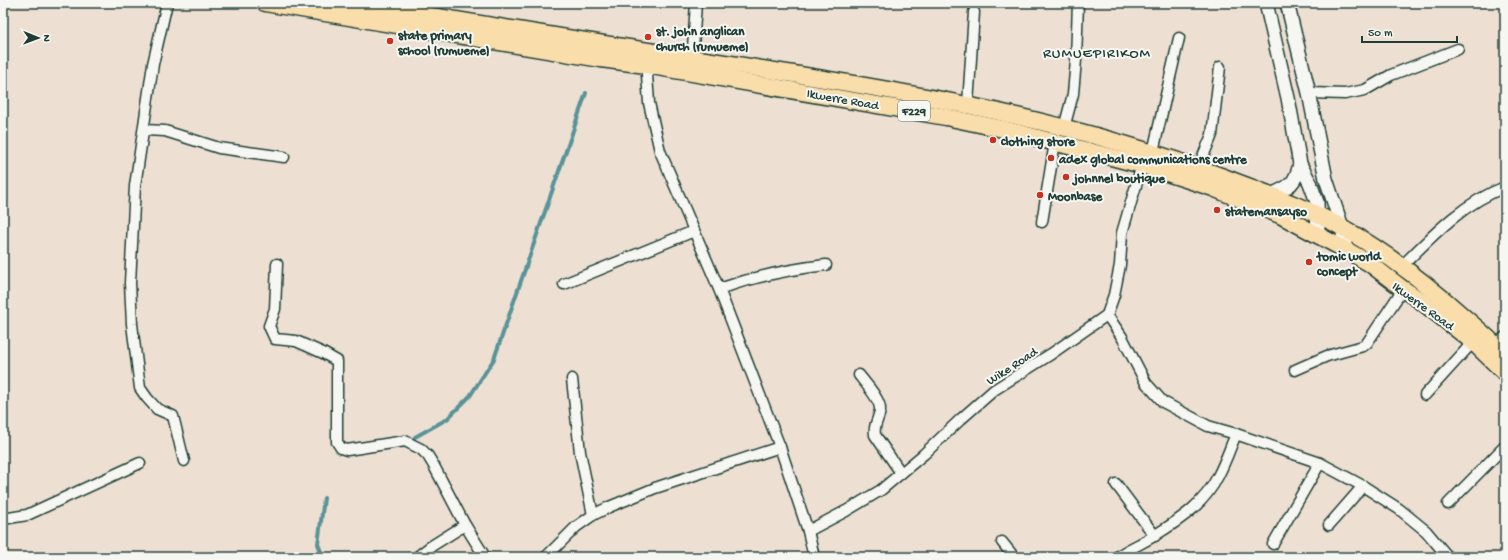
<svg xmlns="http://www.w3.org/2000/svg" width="1508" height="560" font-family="'Gochi Hand',sans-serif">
  <rect width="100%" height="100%" fill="#ede0d2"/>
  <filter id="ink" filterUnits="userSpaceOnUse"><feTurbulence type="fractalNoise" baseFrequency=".025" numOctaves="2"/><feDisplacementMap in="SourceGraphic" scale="8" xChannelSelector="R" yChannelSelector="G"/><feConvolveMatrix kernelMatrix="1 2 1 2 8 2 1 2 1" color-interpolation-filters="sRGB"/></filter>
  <g filter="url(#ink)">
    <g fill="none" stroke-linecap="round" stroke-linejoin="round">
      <!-- stream -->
      <g stroke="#589398" stroke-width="4">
        <polyline points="415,437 447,419 470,396 494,359 586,93"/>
        <polyline points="323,557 318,544 324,498"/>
      </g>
      <!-- minor casing -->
      <g stroke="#1f3d34" stroke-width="13">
        <g id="minor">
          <polyline points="167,3 153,64 135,186 130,283 132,324 140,388 147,398 157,409 173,416 184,461"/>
          <polyline points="646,61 649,103 660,151 719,289 780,447 808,531 814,557"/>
          <polyline points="692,63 696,3"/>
          <polyline points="1309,93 1345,94 1365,90 1391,75 1458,49"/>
          <polyline points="968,105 974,12"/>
          <polyline points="1064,128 1073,94 1076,60 1078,3"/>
          <polyline points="144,130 165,131 219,148 284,157"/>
          <polyline points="1153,152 1179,38"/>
          <polyline points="1198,168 1212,135 1220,67"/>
          <polyline points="1042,222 1055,142"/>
          <polyline points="277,264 275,309 269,326 275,339 296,341 323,353 337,361 337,442 341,448 347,450 405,441 421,449 428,456 434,466 465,525 485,557"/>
          <path d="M1402,266C1433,235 1463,203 1505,187"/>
          <polyline points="564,284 694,231"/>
          <path d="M719,289C754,277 790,269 826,265"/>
          <polyline points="1107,315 1122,337 1146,383 1163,402 1208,426 1236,434 1320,463 1363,486 1399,509 1426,531 1448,557"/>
          <polyline points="1496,345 1505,337"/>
          <polyline points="1295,370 1327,356 1363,346 1367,343 1403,289"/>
          <path d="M859,375C865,383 881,400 880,410C879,420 873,424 875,435L901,473"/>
          <polyline points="572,379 580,452 593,515"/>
          <polyline points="1425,395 1473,342"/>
          <polyline points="1116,484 1155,536"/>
          <polyline points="1448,504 1505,446"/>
          <polyline points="3,519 27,515 140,463"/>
          <polyline points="1329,525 1363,486"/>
          <polyline points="808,531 846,511 881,490 924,454 961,419 994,390 1051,354 1107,315 1114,295 1120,265 1122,233 1142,165"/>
          <polyline points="1002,542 1014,557"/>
          <polyline points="1273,544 1320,463"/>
          <polyline points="417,557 430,547 465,525"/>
          <polyline points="546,557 576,527 593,515 609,507 655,488 780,447"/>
          <path d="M1117,557C1129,548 1144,543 1157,534C1181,519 1205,503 1218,476C1225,463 1230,448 1236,434"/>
        </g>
      </g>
      <!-- tertiary casing -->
      <g stroke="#1f3d34" stroke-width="16">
        <g id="tertiary">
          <polyline points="1266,3 1288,98 1300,164 1310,183 1317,202 1318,235"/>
          <polyline points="1287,3 1309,93 1326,179 1342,227 1346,250"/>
          <path d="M1271,195C1289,187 1295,185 1300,164"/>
        </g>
      </g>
      <!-- primary casing -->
      <g stroke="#1f3d34" stroke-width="19">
        <g id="primary">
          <polyline points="265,3 601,59 646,65 946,117 1003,129 1142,165 1213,188 1280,215 1346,250 1369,263 1403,289 1421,301 1473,342 1505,373"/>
          <path d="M352,3C469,21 587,42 705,60C881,87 1059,115 1226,178C1266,193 1308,208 1345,229C1388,254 1427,284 1464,317C1478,329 1492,341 1505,354"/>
        </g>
      </g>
      <!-- minor -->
      <use href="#minor" stroke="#f6f6f2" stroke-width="10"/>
      <!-- tertiary -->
      <use href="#tertiary" stroke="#f6f6f2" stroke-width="13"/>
      <!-- primary -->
      <use href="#primary" stroke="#f9ddab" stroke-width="16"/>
    </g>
  </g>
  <!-- markers -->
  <g fill="#c8321e" stroke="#f6f6f2" stroke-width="1.5">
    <circle cx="648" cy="37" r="4"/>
    <circle cx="390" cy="41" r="4"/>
    <circle cx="993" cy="140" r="4"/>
    <circle cx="1051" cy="158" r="4"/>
    <circle cx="1066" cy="177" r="4"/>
    <circle cx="1040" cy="195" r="4"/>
    <circle cx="1217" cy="210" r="4"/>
    <circle cx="1309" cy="262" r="4"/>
  </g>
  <g text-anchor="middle" stroke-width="4" stroke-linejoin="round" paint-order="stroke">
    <!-- shield labels -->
    <rect fill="#f6f6f2" stroke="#60746d" stroke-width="1" x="898" y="101" width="32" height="20" rx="3"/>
    <g font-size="12" font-weight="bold" fill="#1f3d34">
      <text x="914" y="115">F229</text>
    </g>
    <!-- poi labels -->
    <g font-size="13" font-weight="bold" fill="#1f3d34" stroke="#f6f6f2" text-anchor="start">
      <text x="656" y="35">st. john anglican<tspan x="656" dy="15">church (rumueme)</tspan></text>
      <text x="398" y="39">state primary<tspan x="398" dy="15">school (rumueme)</tspan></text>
      <text x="1001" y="145">clothing store</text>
      <text x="1059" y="163">adex global communications centre</text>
      <text x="1074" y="182">johnnel boutique</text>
      <text x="1048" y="200">Moonbase</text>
      <text x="1225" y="215">statemansayso</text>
      <text x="1317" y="260">tomic world<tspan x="1317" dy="15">concept</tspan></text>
    </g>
    <!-- street labels -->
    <g font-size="13" fill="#1f3d34" stroke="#f6f6f2">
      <text transform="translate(843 98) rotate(10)" y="5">Ikwerre Road</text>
      <text transform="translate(1424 305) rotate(36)" y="5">Ikwerre Road</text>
      <text transform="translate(1011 365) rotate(-33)" y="5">Wike Road</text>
    </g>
    <!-- quarter labels -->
    <g font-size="15" letter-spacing="1" fill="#1f3d34" stroke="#f6f6f2">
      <text x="1097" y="57">RUMUEPIRIKOM</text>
    </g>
  </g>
  <!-- margin -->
  <rect width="1508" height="560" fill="none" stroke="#f6f6f2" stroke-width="16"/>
  <rect x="8" y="8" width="1492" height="544" fill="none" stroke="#1f3d34" stroke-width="1.5" filter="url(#ink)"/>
  <!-- north arrow -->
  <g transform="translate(38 38) rotate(91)" stroke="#f6f6f2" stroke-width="3" paint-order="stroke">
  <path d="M0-3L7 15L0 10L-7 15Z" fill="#1f3d34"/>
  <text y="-6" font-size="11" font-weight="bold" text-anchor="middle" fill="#1f3d34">N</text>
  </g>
  <!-- scale -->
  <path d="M1362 36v6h95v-6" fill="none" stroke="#1f3d34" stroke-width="2"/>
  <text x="1368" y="36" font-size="12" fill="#1f3d34" stroke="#f6f6f2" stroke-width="3" paint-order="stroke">50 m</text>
</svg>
